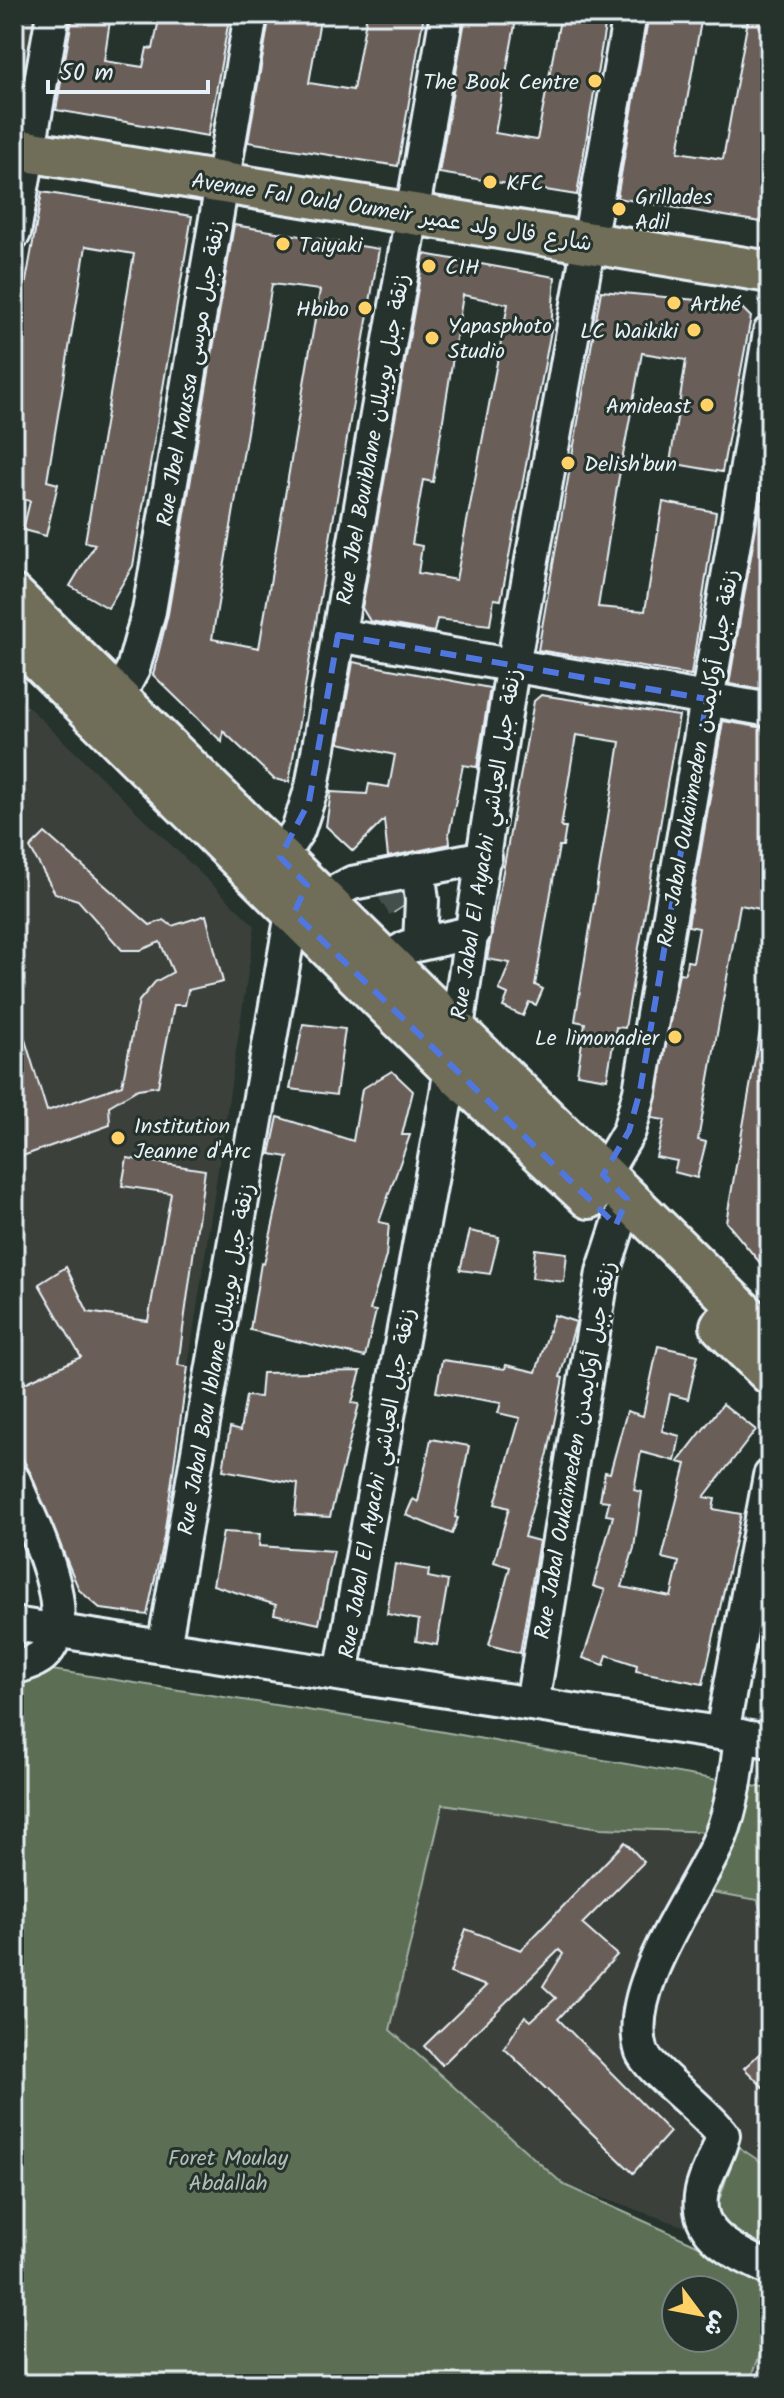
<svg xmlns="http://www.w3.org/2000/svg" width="784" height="2398" font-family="Kalam,'Playpen Sans Arabic',sans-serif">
  <rect width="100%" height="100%" fill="#26332d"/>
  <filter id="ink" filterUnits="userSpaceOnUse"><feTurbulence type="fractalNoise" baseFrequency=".0125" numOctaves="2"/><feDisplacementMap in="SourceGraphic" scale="16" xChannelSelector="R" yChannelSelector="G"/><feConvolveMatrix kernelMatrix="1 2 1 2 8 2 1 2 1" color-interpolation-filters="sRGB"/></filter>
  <g filter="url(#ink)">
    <!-- built -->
    <g fill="#3b403a">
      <polygon points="14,14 35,17 23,104 14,102"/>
      <polygon points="14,693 255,926 188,1367 98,1350 14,1388"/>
      <polygon points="443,1804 754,1836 770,1901 770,2256 564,2185 390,2030"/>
      <polygon points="770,2312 770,2382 752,2376"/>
    </g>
    <!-- green -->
    <g fill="#5b6e52" stroke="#a2b0a5" stroke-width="2" fill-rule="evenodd">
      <path d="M14,1664L415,1727L770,1789V1914L761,1915L758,1900L713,1892L708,1876L714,1832L601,1828L443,1804L390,2030L564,2185L770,2278V2328L752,2376L768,2384H14ZM676,2290H724V2338H676Z"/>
      <polygon points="737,2146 770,2168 770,2254 728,2236 715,2213"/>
    </g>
    <!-- building -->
    <g fill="#6b5f59" stroke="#e8f1f8" stroke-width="2" fill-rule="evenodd">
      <polygon points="73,14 111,14 104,61 143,67 147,48 153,49 160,14 230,14 208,136 56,110"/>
      <polygon points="270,14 321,14 309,83 353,90 367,14 424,14 398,166 248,142"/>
      <polygon points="466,14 517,14 495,133 537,140 561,14 607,14 577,195 439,173"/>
      <polygon points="649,14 696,14 695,20 701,21 678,152 723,159 749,14 770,14 770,172 761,222 617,198"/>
      <polygon points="42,192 192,216 133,566 108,608 70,586 95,544 85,542 134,254 86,246 47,481 58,484 46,536 23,530 30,501 14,497 14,348"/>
      <path d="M234,225L379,249L289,782L274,779L223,731L222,742L153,675L168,614ZM272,284L320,290L259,648L212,639Z"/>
      <path d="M424,254L555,277L551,330L501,600L494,599L490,625L437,619L434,632L370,621L362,608ZM463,295L508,304L456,580L418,573L422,546L412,544L423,480L433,482Z"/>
      <polygon points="601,291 718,302 740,306 751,317 722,472 670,463 686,360 642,353 616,493 598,607 645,611 663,502 716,512 691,675 538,650"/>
      <polygon points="766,469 770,470 770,690 729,684"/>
      <polygon points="353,662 490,688 477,767 463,765 449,834 450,844 388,857 384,820 353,851 326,826 331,792 367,794 369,784 389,787 395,755 339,743"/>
      <polygon points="541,695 679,716 625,1028 616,1027 607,1079 577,1074 585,1023 575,1021 620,742 576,735 561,827 566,827 563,846 559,846 535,985 543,989 536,1005 529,1002 523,1016 503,1007 508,994 499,990 510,963 487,959 534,701"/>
      <polygon points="723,721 770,729 770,911 740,905 698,1140 706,1142 697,1178 674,1172 677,1161 656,1157 665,1120 652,1118 679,973 685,974 687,961 693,962 699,928 688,926"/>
      <polygon points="45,833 150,925 164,920 172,926 206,915 223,982 188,990 185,1005 174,1005 158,1086 138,1089 109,1106 110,1125 14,1159 14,1018 18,1017 47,1111 122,1085 139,1001 155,982 173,972 160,942 141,950 122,950 78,900 55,893 30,848"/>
      <polygon points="402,893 403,906 394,912 383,896"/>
      <polygon points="303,1024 345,1029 336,1095 290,1089"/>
      <polygon points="761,1025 770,1025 770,1250 766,1270 726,1222"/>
      <polygon points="392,1071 413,1091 402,1135 410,1135 379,1222 389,1224 386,1256 370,1310 376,1311 365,1357 250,1330 261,1263 264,1264 288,1157 270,1154 278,1117 353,1141 362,1089"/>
      <polygon points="127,1158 205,1170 178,1365 188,1367 164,1536 147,1615 101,1609 79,1590 31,1474 14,1443 14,1388 81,1357 39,1284 66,1267 88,1312 148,1321 171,1193 122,1186"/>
      <polygon points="470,1231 499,1237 490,1274 460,1270"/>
      <polygon points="535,1249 567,1253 564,1282 532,1278"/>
      <polygon points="554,1315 576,1322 560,1377 563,1378 548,1453 524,1537 539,1541 520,1653 489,1645 510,1567 494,1562 509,1508 495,1504 520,1418 498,1413 501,1403 436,1392 442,1360 505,1369 506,1365 536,1372"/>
      <polygon points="658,1346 698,1355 688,1399 670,1394 662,1431 680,1436 675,1461 641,1452 634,1490 642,1492 634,1548 622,1587 671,1597 679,1562 662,1558 686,1464 678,1462 723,1404 756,1430 704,1497 715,1499 713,1509 741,1514 703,1684 636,1671 637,1665 607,1655 604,1665 583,1658 605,1590 593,1586 613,1516 606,1515 609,1501 600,1500 605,1472 610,1473 627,1411 643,1416"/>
      <polygon points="361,1371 352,1403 359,1404 330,1517 295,1515 298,1484 223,1470 230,1428 240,1431 246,1396 260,1397 262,1373"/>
      <polygon points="431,1439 469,1446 455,1517 458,1518 452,1534 406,1515 413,1499 418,1502"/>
      <polygon points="223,1532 260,1534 259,1546 334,1551 319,1624 274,1614 276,1605 213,1585"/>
      <polygon points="395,1564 429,1570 428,1577 448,1581 437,1645 416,1641 419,1620 387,1614"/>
      <polygon points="625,1842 644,1862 582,1924 617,1955 558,2019 670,2132 633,2173 504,2048 525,2016 531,2021 556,1998 543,1986 563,1954 559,1950 442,2065 424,2046 486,1986 450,1973 466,1929 521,1950"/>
      <polygon points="770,2044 770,2094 744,2068"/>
    </g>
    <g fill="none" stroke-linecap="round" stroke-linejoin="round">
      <!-- minor-tunnel -->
      <polyline stroke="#43504b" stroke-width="32" stroke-dasharray="32 16" stroke-linecap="butt" points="390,886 403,906"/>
      <!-- minor casing -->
      <g stroke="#e8f1f8" stroke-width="38">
        <g id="minor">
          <polyline points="14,233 53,14"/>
          <polyline points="338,635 770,710"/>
          <polyline points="107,717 133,669 149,611 251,14"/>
          <polyline points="280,857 298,830 312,787 447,14"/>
          <polyline points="418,869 422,900 420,943"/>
          <polyline points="322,899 352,883 485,857"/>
          <polyline points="385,960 407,947 474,932"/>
          <polyline points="603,1175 629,1131 640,1091 770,332"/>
          <path d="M14,1481C30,1521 84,1619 42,1656C34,1663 24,1664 14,1668"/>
          <polyline points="14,1624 770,1741"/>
          <polyline points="164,1647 290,925 301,895"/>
          <polyline points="341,1674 447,1093 509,688 630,14"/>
          <polyline points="532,1704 603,1272 627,1199"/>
          <polyline points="722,1733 770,1476"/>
          <path d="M741,1736C737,1771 733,1805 720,1838C697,1893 621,1990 642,2052C648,2069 707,2112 723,2135C719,2152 711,2165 705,2181C686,2232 732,2251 770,2269"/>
        </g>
      </g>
      <!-- major casing -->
      <g stroke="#e8f1f8" stroke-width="46">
        <g id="major">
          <polyline points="14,149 770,272"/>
          <polyline points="14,596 770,1338"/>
          <polyline points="14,636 450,1068 589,1198"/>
          <polyline points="721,1326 770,1374"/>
        </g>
      </g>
      <!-- minor -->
      <use href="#minor" stroke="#26332d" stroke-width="32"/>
      <!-- major -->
      <use href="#major" stroke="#706e59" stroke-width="40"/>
    </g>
  </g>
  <!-- marked area -->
  <path fill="none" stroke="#5077e0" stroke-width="6" stroke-dasharray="16 10" stroke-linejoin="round" d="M338,635L707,699L640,1091L629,1131L603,1175L627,1199L616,1225L294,913L307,885L280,857L309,802Z"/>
  <!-- markers -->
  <g fill="#ffd166" stroke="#26332d" stroke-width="3">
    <circle cx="595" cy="81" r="8"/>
    <circle cx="490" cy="182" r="8"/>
    <circle cx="619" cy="209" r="8"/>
    <circle cx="283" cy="244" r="8"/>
    <circle cx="429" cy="266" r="8"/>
    <circle cx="674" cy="303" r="8"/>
    <circle cx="365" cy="308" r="8"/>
    <circle cx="694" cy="330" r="8"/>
    <circle cx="432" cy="338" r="8"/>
    <circle cx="707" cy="405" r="8"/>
    <circle cx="568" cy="463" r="8"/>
    <circle cx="675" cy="1037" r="8"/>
    <circle cx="118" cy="1138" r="8"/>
  </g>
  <g text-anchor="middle" stroke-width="6" stroke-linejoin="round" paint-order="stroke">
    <!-- poi labels -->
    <g font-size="22" fill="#e8f1f8" stroke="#26332d" text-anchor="start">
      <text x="579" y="89" text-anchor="end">The Book Centre</text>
      <text x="506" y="190">KFC</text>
      <text x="635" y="204">Grillades<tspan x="635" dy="25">Adil</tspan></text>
      <text x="299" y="252">Taiyaki</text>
      <text x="445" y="274">CIH</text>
      <text x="690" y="311">Arthé</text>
      <text x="349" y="316" text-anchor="end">Hbibo</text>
      <text x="448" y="333">Yapasphoto<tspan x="448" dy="25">Studio</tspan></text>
      <text x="678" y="338" text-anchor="end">LC Waikiki</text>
      <text x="691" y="413" text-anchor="end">Amideast</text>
      <text x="584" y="471">Delish'bun</text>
      <text x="659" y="1045" text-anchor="end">Le limonadier</text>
      <text x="134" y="1133">Institution<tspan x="134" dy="25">Jeanne d'Arc</tspan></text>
    </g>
    <!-- street labels -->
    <g font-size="22" fill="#e8f1f8" stroke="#26332d">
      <text transform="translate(392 211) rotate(9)" y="8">Avenue Fal Ould Oumeir شارع فال ولد عمير</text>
      <text transform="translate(190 373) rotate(-80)" y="8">Rue Jbel Moussa زنقة جبل موسى</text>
      <text transform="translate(372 439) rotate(-80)" y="8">Rue Jbel Bouiblane زنقة جبل بويبلان</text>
      <text transform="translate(697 758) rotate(-80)" y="8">Rue Jabal Oukaïmeden زنقة جبل أوكايمدن</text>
      <text transform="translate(485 844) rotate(-81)" y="8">Rue Jabal El Ayachi زنقة جبل العياشي</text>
      <text transform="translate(215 1359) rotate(-80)" y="8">Rue Jabal Bou Iblane زنقة جبل بويبلان</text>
      <text transform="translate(574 1450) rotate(-80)" y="8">Rue Jabal Oukaïmeden زنقة جبل أوكايمدن</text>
      <text transform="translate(376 1483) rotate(-80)" y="8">Rue Jabal El Ayachi زنقة جبل العياشي</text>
    </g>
    <!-- park labels -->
    <g font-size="22" fill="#b0bdb6" stroke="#26332d">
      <text x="228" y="2165">Foret Moulay<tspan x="228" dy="25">Abdallah</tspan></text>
    </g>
  </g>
  <!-- margin -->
  <rect width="784" height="2398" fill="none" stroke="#26332d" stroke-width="48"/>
  <rect x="24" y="24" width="736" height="2350" fill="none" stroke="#e8f1f8" stroke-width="3" filter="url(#ink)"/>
  <!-- north arrow -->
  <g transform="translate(700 2314) rotate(122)"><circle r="38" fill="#26332d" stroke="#747f7e" stroke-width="2"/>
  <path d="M0-6L14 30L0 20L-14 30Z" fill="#ffd166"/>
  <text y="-12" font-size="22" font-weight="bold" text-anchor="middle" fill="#e8f1f8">ش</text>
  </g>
  <!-- scale -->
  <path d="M48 80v12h160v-12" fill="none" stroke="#e8f1f8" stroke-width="4"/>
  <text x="60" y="80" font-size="24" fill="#e8f1f8" stroke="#26332d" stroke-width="6" paint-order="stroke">50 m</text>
</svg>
